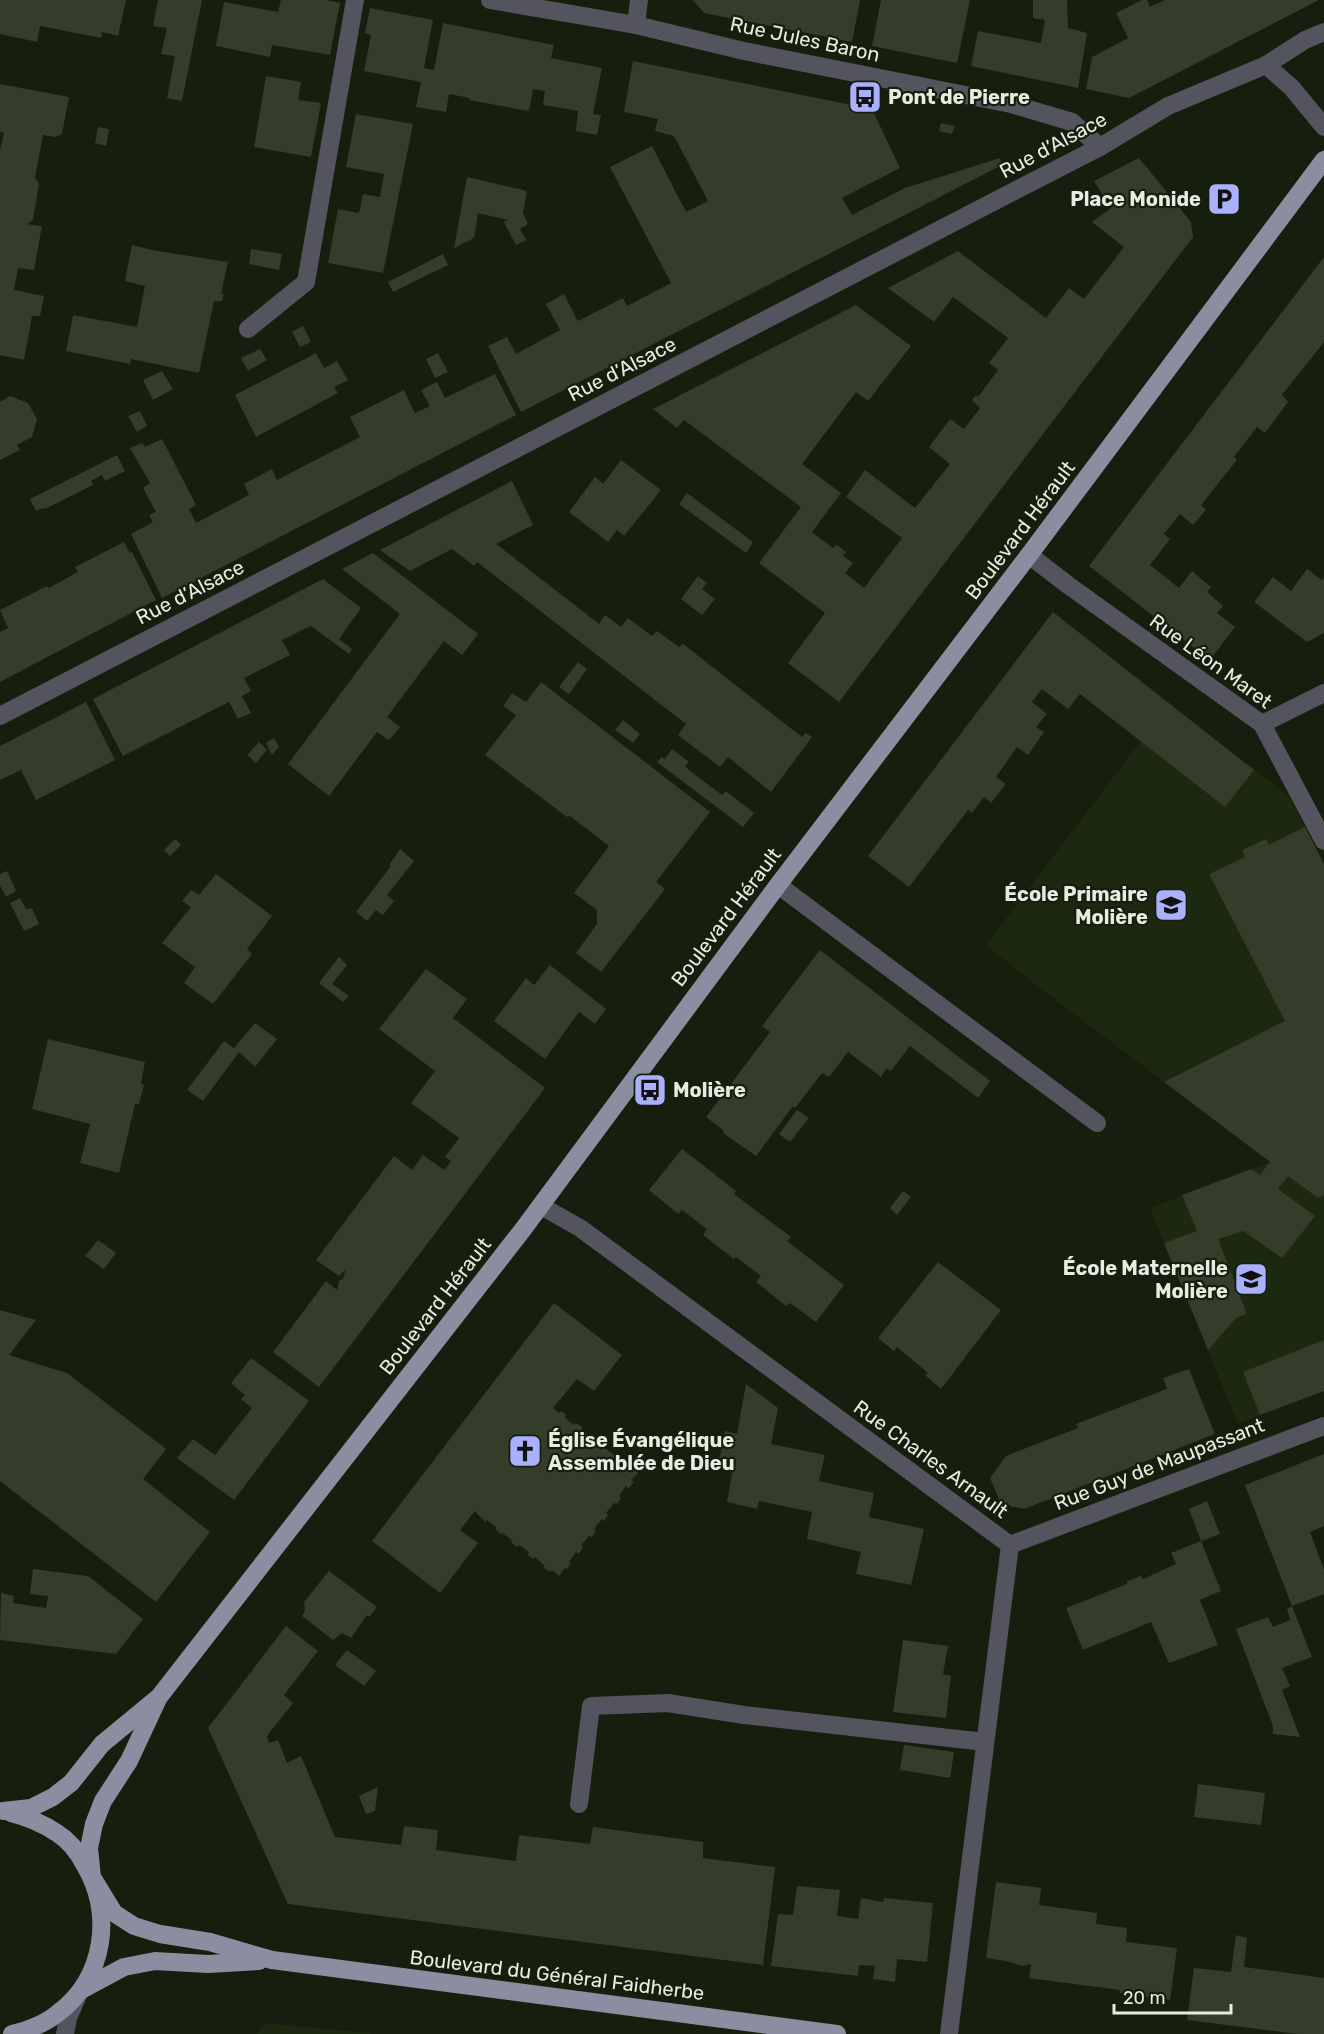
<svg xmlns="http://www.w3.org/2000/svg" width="1324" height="2034" font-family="Rubik,sans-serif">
  <rect width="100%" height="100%" fill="#161e0d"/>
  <!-- built -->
  <g fill="#1d2810">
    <polygon points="1169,704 1289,796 1324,864 1324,1390 1238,1424 1150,1208 1270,1162 1032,982 986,945"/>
    <polygon points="265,2023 369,2033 370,2034 256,2034"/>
  </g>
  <!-- building -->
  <g fill="#343c2a">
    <polygon points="0,0 126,0 118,36 102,32 101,38 40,26 37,42 0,34"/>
    <polygon points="158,0 202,0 182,101 167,98 175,56 161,54 167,28 153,26"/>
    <polygon points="281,0 326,0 340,3 330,55 272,45 270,57 216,46 224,2 278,12"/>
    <polygon points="693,0 860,0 852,42 704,13"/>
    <polygon points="881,0 970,0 957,63 872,46"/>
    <polygon points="1033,0 1067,0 1068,28 1087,33 1078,88 971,66 978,31 1041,43 1045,20 1033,18"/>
    <polygon points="1142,0 1147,0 1150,7 1165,0 1319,0 1129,98 1086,89 1092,57 1128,38 1116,13"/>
    <polygon points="370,8 433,20 424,68 434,70 443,23 554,45 551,58 602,68 593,114 601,115 597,135 576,131 578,111 543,105 545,91 533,89 529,111 469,100 470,98 449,94 446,112 416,107 421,82 364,71 371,35 365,33"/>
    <polygon points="633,61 872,109 900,168 842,198 852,215 905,188 1000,158 1002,165 521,412 488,346 507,337 516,354 560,330 546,304 564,294 578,321 623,298 627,306 671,283 610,167 652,146 686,212 708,201 674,136 655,131 658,119 624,112"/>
    <polygon points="266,76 301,82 298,100 321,103 311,157 254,147"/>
    <polygon points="0,84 69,97 62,134 56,137 43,135 35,178 39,183 33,220 27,224 42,226 34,270 18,268 14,290 44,296 40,316 32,316 24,360 0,355 0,150 4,133 0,132"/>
    <polygon points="356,114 413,124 383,273 328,263 338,209 359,213 363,194 380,197 384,174 346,167"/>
    <polygon points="941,123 955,126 952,134 939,131"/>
    <polygon points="98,127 109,129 106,146 95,143"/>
    <polygon points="1139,158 1191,222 1193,237 839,702 788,663 825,613 759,563 801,507 684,420 677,428 653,409 856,305 911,346 868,401 856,392 802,464 841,493 812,532 833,548 837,545 846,552 843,556 853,563 845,573 864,588 902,538 846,497 865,470 915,508 950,464 929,447 950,419 964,429 980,408 972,400 976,395 978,397 998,370 989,363 1008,338 953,297 934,322 888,288 958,251 1046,318 1069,288 1084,299 1124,247 1092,222 1111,208 1094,181"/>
    <polygon points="467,177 527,191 523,213 528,224 520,229 526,240 516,245 504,222 508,220 478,213 474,238 454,248"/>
    <polygon points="132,245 152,250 228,262 221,294 224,294 222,301 214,301 199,373 131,359 130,364 66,351 73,315 137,327 145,286 125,281"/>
    <polygon points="251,249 282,254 279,270 249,264"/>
    <polygon points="443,254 448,265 393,292 388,282"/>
    <polygon points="1324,257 1324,342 1282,395 1288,402 1265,433 1257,427 1234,457 1237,460 1201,505 1206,510 1193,525 1180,514 1164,534 1170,539 1150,565 1179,588 1192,571 1211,587 1207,592 1223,606 1217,613 1235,627 1210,660 1089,566"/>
    <polygon points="303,326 311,342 300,347 292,332"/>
    <polygon points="260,349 267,360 248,371 241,358"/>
    <polygon points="316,353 324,368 337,361 348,380 334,387 338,393 256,437 235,395"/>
    <polygon points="438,353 448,372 435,378 426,359"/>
    <polygon points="162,371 173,389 153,400 143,380"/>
    <polygon points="495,374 516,415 162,598 131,534 153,522 149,515 156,512 143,488 150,483 130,448 142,443 145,447 162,439 196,505 189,509 196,523 249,495 244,484 272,469 277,480 360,437 350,417 404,390 415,413 430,406 421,390 437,382 445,398"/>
    <polygon points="10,396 28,403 37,419 32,437 17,445 20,450 0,460 0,402"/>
    <polygon points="140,411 147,426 137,432 128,416"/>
    <polygon points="117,455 125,471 105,481 102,475 91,481 93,485 45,509 44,508 36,511 30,499"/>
    <polygon points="621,460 661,490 624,536 617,530 608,542 569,512 595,477 603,484"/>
    <polygon points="512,481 533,525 496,544 599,624 605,615 621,627 628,618 652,636 657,631 679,647 683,644 802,737 806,733 812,737 771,792 728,757 720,767 678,735 686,724 477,562 474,566 452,549 410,571 380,550"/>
    <polygon points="687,493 753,542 746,553 679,504"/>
    <polygon points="124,542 130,553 132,552 156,600 0,682 0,632 8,628 0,610 47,586 49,588 78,572 75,567"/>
    <polygon points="373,553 478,634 462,655 444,641 387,717 400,727 389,740 377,732 329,796 288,764 400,614 342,569"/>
    <polygon points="1307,569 1322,580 1324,577 1324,633 1307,642 1254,602 1273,577 1291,591"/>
    <polygon points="698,576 707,583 702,589 715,599 702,615 681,599"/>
    <polygon points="323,579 361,608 339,639 352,649 349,654 311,626 282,640 290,655 244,678 251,691 242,696 251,713 238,719 229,702 123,756 93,699"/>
    <polygon points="1053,612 1254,770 1225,807 1080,694 1068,709 1042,689 1032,702 1047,714 1036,727 1044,732 1028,755 1017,747 996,777 1006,784 991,803 984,797 972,813 968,810 909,887 868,856"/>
    <polygon points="578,662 587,669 569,694 559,687"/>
    <polygon points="541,682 710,812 656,882 665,889 601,972 576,953 597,924 597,910 574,893 609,846 570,816 567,817 485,755 516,715 503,706 512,693 526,702"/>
    <polygon points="86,702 115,760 36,800 21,770 0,780 0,746"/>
    <polygon points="623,720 640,734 633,743 615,730"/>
    <polygon points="274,738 279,747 272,755 266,743"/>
    <polygon points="259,742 267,750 256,763 247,755"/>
    <polygon points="672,749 689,762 685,766 690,771 722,795 726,791 754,813 743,827 657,762 662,757 665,759"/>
    <polygon points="1305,827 1324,864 1324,1195 1318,1198 1288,1176 1278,1189 1315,1216 1282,1258 1243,1231 1218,1239 1247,1314 1236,1318 1208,1350 1164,1243 1197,1231 1182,1195 1251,1169 1260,1175 1270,1162 1164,1082 1285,1021 1209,874 1245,857 1242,850 1266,839 1269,845"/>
    <polygon points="175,839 181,845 170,856 164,850"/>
    <polygon points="400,849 414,861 387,895 394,901 383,915 376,910 367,921 356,912 391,866 389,865"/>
    <polygon points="7,871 16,891 6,897 0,885 0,874"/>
    <polygon points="216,874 272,916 247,949 252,954 213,1004 184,983 195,967 162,943 191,907 182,901 191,890 199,895"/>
    <polygon points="20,898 26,909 32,908 39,924 24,931 10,903"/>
    <polygon points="820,950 990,1081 978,1098 910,1046 891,1071 886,1069 881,1077 848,1052 829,1077 822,1073 795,1108 793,1106 756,1156 723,1133 724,1131 706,1117 770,1032 762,1026"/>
    <polygon points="339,957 347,965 332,984 349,996 343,1002 319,983"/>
    <polygon points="550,965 606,1009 595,1024 579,1012 545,1059 494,1021 526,978 534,985"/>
    <polygon points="426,969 467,999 453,1018 545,1088 319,1387 273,1352 326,1281 337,1290 339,1281 343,1279 346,1269 339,1276 316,1260 394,1156 412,1170 423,1155 444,1170 451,1161 445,1157 459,1138 411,1103 435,1071 379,1029"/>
    <polygon points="255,1023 277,1039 255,1067 239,1052 203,1101 187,1090 224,1041 234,1048"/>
    <polygon points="48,1039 145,1062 141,1084 144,1085 139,1104 135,1104 119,1173 80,1163 90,1124 32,1109"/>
    <polygon points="797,1110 809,1118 790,1142 779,1134"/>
    <polygon points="682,1149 736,1191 734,1194 791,1237 787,1241 844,1285 816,1322 790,1303 786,1306 756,1282 761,1276 736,1257 734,1259 703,1235 707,1229 682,1210 678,1214 649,1190"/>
    <polygon points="903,1191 911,1197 897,1215 890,1208"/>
    <polygon points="98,1240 116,1253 104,1269 85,1256"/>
    <polygon points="938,1262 1001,1310 941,1389 925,1375 928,1373 897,1347 894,1351 878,1338"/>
    <polygon points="554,1303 622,1355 594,1391 577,1379 553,1408 559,1413 560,1411 566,1414 565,1418 574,1425 576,1423 582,1427 582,1430 591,1437 593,1436 599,1440 597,1442 623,1462 625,1460 638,1473 631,1480 634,1482 628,1489 626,1486 619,1496 621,1498 617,1504 614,1503 606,1513 608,1515 604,1521 602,1519 594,1529 596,1530 592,1537 589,1536 581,1545 583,1547 579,1554 576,1552 569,1562 571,1563 567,1569 565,1568 559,1576 552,1570 550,1572 543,1567 545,1566 535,1557 534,1559 527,1555 529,1552 519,1545 517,1547 511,1542 512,1540 502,1533 501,1534 495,1529 497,1528 487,1520 485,1522 475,1511 460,1530 478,1543 440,1593 372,1541"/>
    <polygon points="0,1310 36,1320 9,1355 67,1373 166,1449 143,1479 210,1532 156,1602 0,1481"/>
    <polygon points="1324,1340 1324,1391 1260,1415 1243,1372"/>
    <polygon points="251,1358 309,1401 234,1500 177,1458 193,1439 215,1455 252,1408 241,1399 245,1395 231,1383"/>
    <polygon points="1189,1369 1215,1434 1024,1509 1001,1504 990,1478 1006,1456 1078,1428 1076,1424 1167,1389 1163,1378"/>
    <polygon points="746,1384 778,1408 771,1444 825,1455 819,1481 874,1493 869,1517 924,1529 911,1585 856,1574 861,1552 807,1539 812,1512 759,1501 757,1509 727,1502 733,1468 718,1466 725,1431 737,1434"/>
    <polygon points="1324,1454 1324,1526 1310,1532 1324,1570 1324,1594 1292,1606 1312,1657 1282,1668 1290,1686 1282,1690 1300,1737 1273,1734 1273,1726 1236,1629 1268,1617 1273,1627 1290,1620 1287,1609 1292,1606 1245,1485"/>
    <polygon points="1207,1501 1220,1534 1201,1541 1221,1591 1200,1600 1218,1645 1169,1663 1151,1622 1083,1650 1066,1608 1127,1584 1127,1581 1141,1576 1143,1579 1176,1564 1171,1553 1201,1541 1189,1509"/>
    <polygon points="33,1569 88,1576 143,1619 116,1654 0,1640 1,1593 14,1596 13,1603 46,1608 48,1596 30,1594"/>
    <polygon points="329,1571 377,1607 369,1617 367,1615 351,1638 342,1633 333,1640 302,1616 305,1611 304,1602"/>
    <polygon points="286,1626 318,1651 284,1695 293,1703 267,1736 269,1743 278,1740 287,1763 301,1756 335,1837 401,1845 404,1826 438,1830 436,1850 516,1861 519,1835 590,1844 593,1827 703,1842 703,1858 775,1867 763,1965 288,1904 208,1728"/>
    <polygon points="903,1640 948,1646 943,1674 951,1676 946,1718 893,1712"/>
    <polygon points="347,1650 376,1671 364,1686 335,1665"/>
    <polygon points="904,1745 954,1752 950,1778 900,1770"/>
    <polygon points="1198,1784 1265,1793 1261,1825 1194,1817"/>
    <polygon points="378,1787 375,1811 366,1814 359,1796"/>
    <polygon points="996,1882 1041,1888 1039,1905 1097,1913 1096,1924 1127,1928 1126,1942 1177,1948 1170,2000 1120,1993 1120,1990 1029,1978 1031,1964 1023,1966 1006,1961 986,1958"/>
    <polygon points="797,1886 840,1890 837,1916 858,1919 861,1898 883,1902 884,1898 933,1903 927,1962 897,1959 895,1982 873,1979 875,1966 859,1965 858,1976 771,1966 778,1914 793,1915"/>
    <polygon points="1236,1935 1247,1938 1244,1967 1324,1978 1324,2034 1297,2034 1187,2020 1194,1968 1231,1972"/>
  </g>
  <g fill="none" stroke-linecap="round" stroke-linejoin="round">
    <!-- minor -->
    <g stroke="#53545d" stroke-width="18">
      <polyline points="490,0 636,25 744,51 1011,104 1072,122 1100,147"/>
      <polyline points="636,25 639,0"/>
      <polyline points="1324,32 1305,40 1266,65 1292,88 1324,127"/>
      <polyline points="248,329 306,282 355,0"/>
      <polyline points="1029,555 1068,585 1262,724 1324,841"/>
      <polyline points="0,716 1028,184 1100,147 1168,106 1266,65"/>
      <polyline points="1262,724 1324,693"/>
      <polyline points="778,885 1097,1123"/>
      <polyline points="541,1206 580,1228 1010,1545 949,2034"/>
      <polyline points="1010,1545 1324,1426"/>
      <polyline points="579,1804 591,1706 668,1703 744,1715 985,1742"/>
      <polyline points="65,2034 68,2018 79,1993"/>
    </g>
    <!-- major -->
    <g stroke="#8b8ea0" stroke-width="18">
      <polyline points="157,1701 129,1761 103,1801 94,1824 89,1848 92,1877 114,1913 134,1926 160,1934 210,1942 272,1960 837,2034"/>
      <polyline points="3,1811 31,1808 53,1797 71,1783 102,1744 159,1697 524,1228 778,885 1029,555 1324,160"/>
      <path d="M11,1813C27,1817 42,1823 57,1833C68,1840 78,1852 84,1864C114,1912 105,1978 58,2013C45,2024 28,2030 12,2034"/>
      <polyline points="83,1989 124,1967 155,1961 208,1964 259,1961"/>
    </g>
  </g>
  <!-- icons -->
  <defs>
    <g id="bus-square" transform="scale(1.725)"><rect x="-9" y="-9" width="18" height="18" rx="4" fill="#a9b0fc" stroke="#161e0d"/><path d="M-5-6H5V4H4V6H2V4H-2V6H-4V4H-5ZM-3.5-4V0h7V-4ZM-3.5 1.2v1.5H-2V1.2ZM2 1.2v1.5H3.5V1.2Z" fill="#111"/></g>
    <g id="parking-square" transform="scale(1.725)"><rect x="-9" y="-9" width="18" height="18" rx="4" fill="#a9b0fc" stroke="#161e0d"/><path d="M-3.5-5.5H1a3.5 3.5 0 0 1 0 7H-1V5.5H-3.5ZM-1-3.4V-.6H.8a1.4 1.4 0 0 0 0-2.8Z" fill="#111"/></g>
    <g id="school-square" transform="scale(1.725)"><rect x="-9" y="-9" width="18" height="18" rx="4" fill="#a9b0fc" stroke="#161e0d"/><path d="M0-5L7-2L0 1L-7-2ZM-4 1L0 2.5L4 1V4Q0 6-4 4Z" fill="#111"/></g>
    <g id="church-square" transform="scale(1.725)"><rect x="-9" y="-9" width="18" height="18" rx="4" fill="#a9b0fc" stroke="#161e0d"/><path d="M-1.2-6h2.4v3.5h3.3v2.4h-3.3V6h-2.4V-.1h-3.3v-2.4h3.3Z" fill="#111"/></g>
  </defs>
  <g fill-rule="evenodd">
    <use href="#bus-square" x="865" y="97"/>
    <use href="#parking-square" x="1224" y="199"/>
    <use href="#school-square" x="1171" y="905"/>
    <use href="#bus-square" x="650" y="1090"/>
    <use href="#school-square" x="1251" y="1279"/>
    <use href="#church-square" x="525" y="1451"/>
  </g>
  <g text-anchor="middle" stroke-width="4.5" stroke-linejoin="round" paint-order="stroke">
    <!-- street labels -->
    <g font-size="20" fill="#e6ece0" stroke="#161e0d">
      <text transform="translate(805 39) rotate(12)" y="7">Rue Jules Baron</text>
      <text transform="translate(1053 145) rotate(-28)" y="7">Rue d’Alsace</text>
      <text transform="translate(622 369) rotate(-27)" y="7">Rue d’Alsace</text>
      <text transform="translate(1020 530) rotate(-53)" y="7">Boulevard Hérault</text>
      <text transform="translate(190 592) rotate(-27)" y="7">Rue d’Alsace</text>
      <text transform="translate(1211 661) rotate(36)" y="7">Rue Léon Maret</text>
      <text transform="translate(726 917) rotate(-53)" y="7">Boulevard Hérault</text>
      <text transform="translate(435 1306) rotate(-52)" y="7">Boulevard Hérault</text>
      <text transform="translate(931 1459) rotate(36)" y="7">Rue Charles Arnault</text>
      <text transform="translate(1159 1464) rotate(-21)" y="7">Rue Guy de Maupassant</text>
      <text transform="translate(557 1975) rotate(7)" y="7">Boulevard du Général Faidherbe</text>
    </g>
    <!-- poi labels -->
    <g font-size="20" font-weight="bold" fill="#e6ece0" stroke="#161e0d" text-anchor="start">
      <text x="888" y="104">Pont de Pierre</text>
      <text x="1201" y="206" text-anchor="end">Place Monide</text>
      <text x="1148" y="901" text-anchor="end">École Primaire<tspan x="1148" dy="23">Molière</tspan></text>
      <text x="673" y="1097">Molière</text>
      <text x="1228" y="1275" text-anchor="end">École Maternelle<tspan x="1228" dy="23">Molière</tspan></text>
      <text x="548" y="1447">Église Évangélique<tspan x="548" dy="23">Assemblée de Dieu</tspan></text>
    </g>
  </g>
  <!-- scale -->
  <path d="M1114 2004v9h117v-9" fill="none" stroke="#e6ece0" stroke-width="3"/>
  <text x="1123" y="2004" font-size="18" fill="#e6ece0" stroke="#161e0d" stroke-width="4.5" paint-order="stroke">20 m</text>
</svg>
